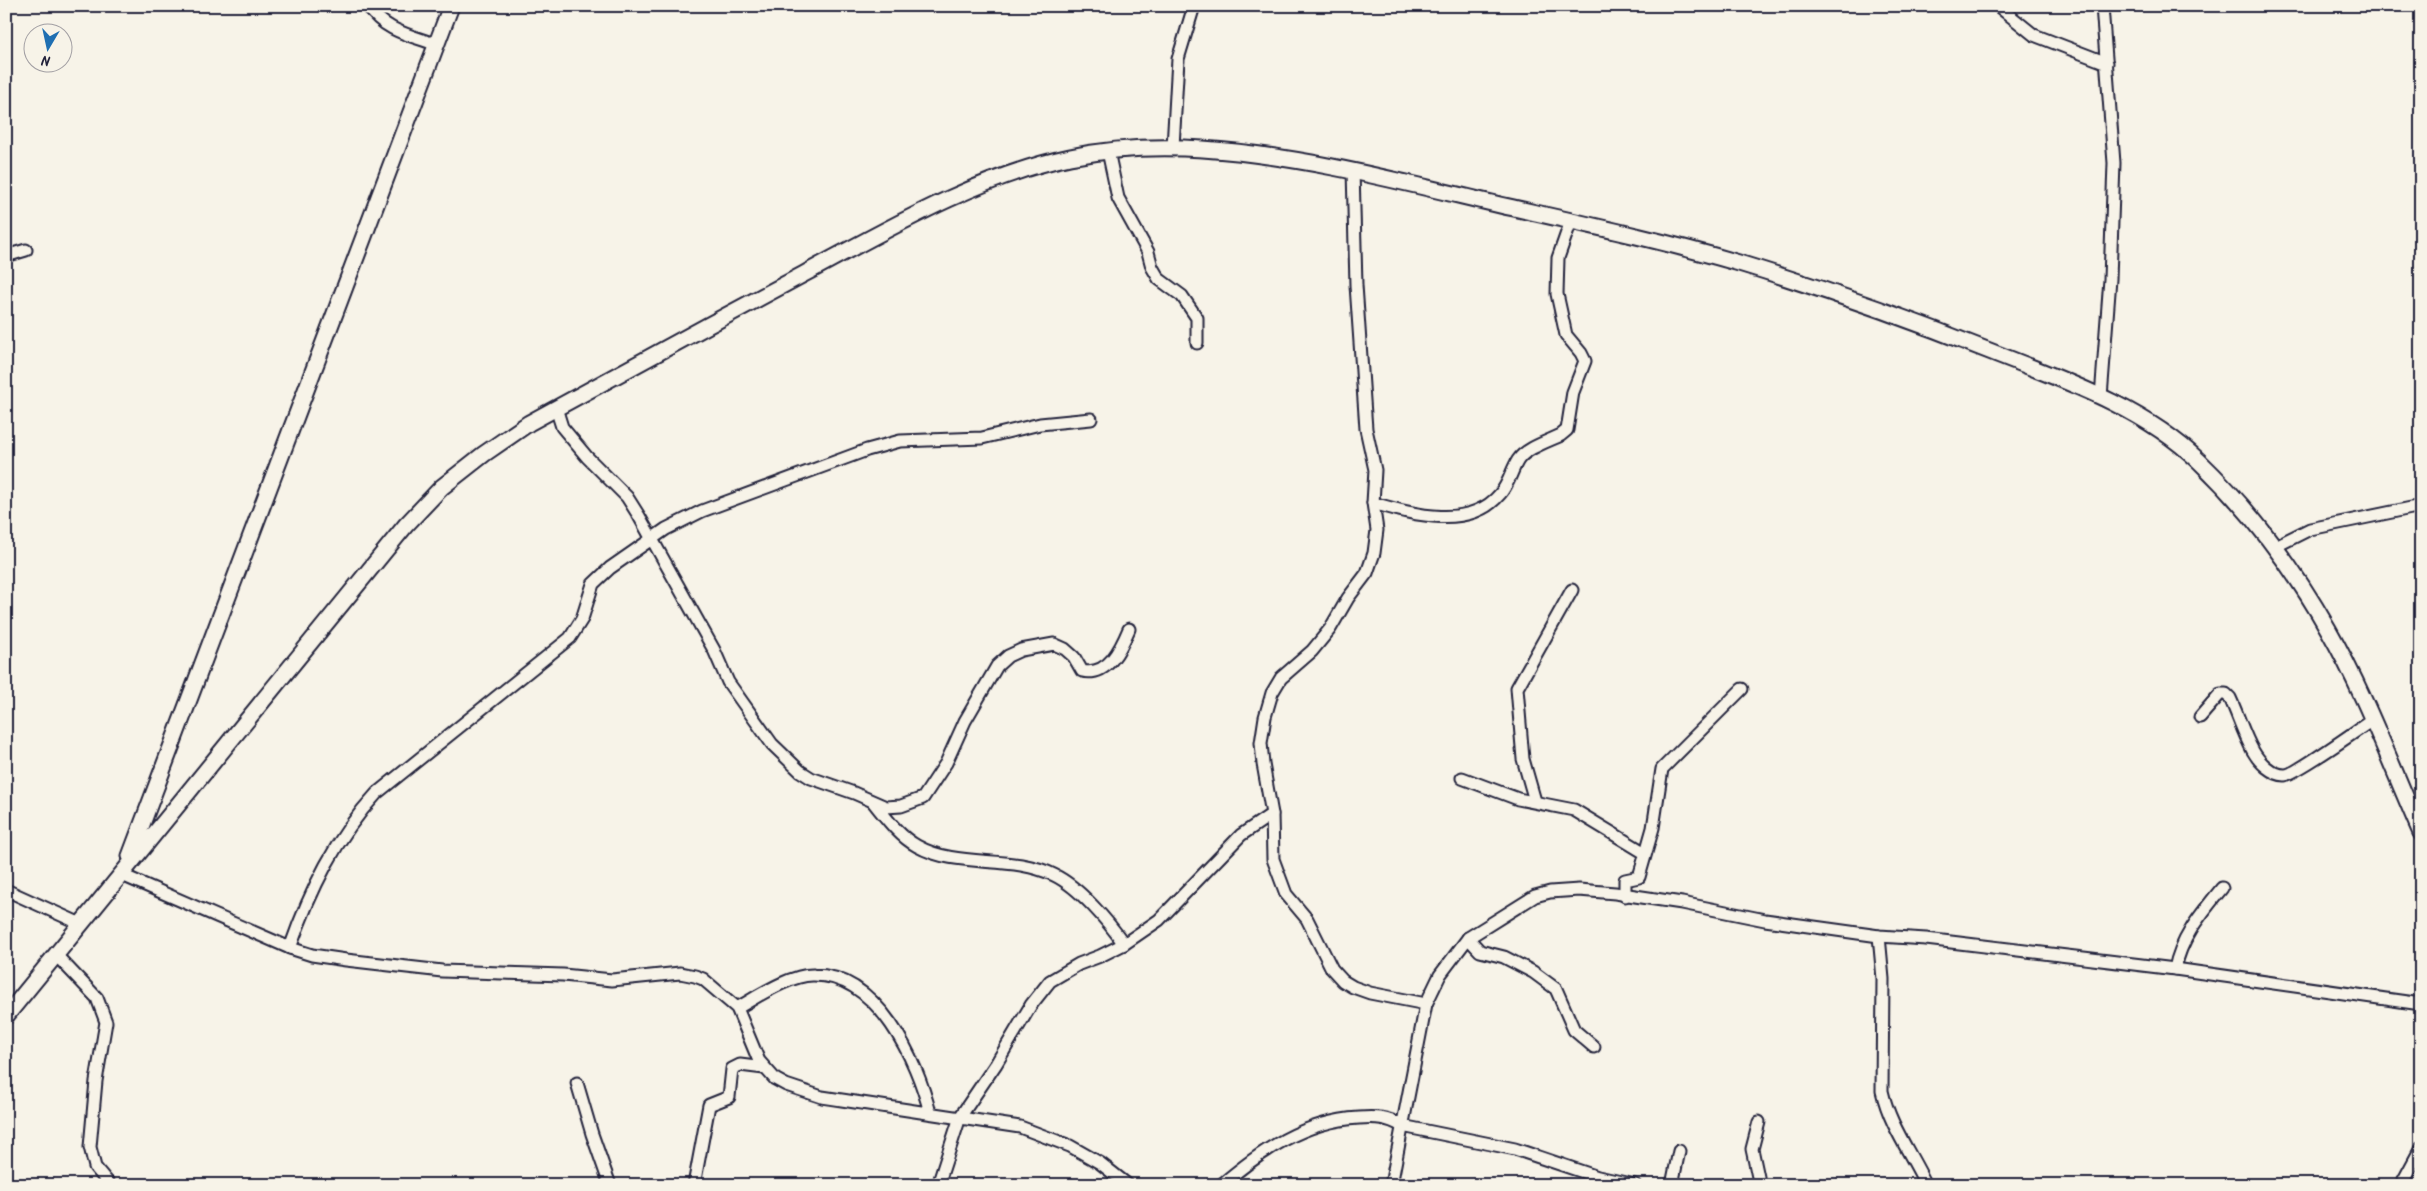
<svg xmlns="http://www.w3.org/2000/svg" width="2427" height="1191" font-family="Kalam,sans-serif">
  <rect width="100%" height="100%" fill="#f7f3e8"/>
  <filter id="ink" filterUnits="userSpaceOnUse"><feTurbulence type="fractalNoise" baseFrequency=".02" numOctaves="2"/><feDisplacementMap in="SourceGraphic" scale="10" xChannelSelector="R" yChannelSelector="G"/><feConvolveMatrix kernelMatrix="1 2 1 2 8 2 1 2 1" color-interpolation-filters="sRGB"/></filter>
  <g filter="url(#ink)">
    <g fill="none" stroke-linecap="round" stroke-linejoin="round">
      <!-- minor casing -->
      <g stroke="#22223b" stroke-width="15">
        <g id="minor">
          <path d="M368,6C383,30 409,35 435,44"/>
          <polyline points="1998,6 2034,35 2107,63"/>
          <polyline points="1173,147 1178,59 1194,6"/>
          <polyline points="1108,151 1118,198 1148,252 1152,267 1159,279 1182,296 1197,318 1197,343"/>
          <polyline points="1353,170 1356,285 1366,429 1375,470 1373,503 1377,530 1374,553 1367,573 1348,598 1330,629 1312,651 1281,678 1272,693 1265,717 1261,743 1263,764 1272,814 1273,859 1286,894 1307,919 1332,969 1343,981 1353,987 1370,993 1426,1004"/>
          <polyline points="6,256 26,250"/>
          <polyline points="2101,397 2110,279 2114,163 2102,6"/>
          <path d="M556,408L562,427L587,457L627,497L639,516L714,650L728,682L772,744L800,771L811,778L854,793L886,807L901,806L923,798L946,763L965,721L997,666L1008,656L1021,650L1054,644L1065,649L1074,657L1082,671C1108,677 1121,648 1129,629"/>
          <path d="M1373,503C1412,514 1469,531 1500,494C1509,484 1511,471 1518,460C1526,448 1549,441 1561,435L1567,430L1573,392L1585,361L1581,353L1566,335L1557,294L1558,258L1571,221"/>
          <polyline points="2274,547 2310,529 2421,506"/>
          <path d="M2200,717L2220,694H2226L2230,698C2238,715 2244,735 2253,751C2259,762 2272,775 2285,775C2294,775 2359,729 2372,720"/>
          <polyline points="1462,778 1518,799 1574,810 1645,853"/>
          <polyline points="1535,801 1523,759 1517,688 1572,590"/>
          <path d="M874,803C887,819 899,836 917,846C958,869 1011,854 1054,875C1079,887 1108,921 1124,944"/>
          <polyline points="122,875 290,948 312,955 346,960 442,971 563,975 612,980 680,973 695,976 703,979 737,1008 759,1061 775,1079 786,1085 822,1097 1020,1127 1070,1146 1100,1163 1128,1185"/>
          <polyline points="6,890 81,924"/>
          <polyline points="1625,896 1625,880 1639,877 1653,828 1662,769 1742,689"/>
          <path d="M1879,936L1883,979L1882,1091C1890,1126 1911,1153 1926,1185"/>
          <polyline points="1468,938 1480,951 1504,957 1533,972 1556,989 1574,1030 1594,1047"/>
          <path d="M290,948C310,891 336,837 377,793L570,638L582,619L593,584L610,568L666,529L702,511L867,450L900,441L982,438L1040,424L1091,419"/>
          <polyline points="56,955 97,998 106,1022 96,1081 90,1147 95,1167 110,1185"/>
          <path d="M2175,969C2181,937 2202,913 2222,888"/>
          <path d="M737,1008C757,997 791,974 814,975C878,975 917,1060 930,1113"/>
          <polyline points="577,1083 592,1134 610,1185"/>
          <polyline points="694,1185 709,1105 729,1097 732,1069 740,1065 764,1068"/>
          <polyline points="938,1185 960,1117 996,1064 1031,1005 1050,981 1079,964 1100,956 1124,944 1159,920 1241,835 1272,814"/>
          <path d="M1221,1185C1261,1151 1304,1121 1359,1118C1376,1117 1387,1117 1402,1126L1515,1149L1598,1177L1635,1185"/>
          <polyline points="1391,1185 1426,1004 1440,975 1468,938 1535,896 1550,892 1579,890 1615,893 1682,903 1765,920 1879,936 1926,939 2175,969 2421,1004"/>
          <polyline points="1672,1185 1679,1151"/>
          <polyline points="1758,1185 1758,1177 1752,1149 1759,1122"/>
          <polyline points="2401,1185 2421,1148"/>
        </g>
      </g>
      <!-- secondary casing -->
      <g stroke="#22223b" stroke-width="19">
        <g id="secondary">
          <polyline points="130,856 451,6"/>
          <path d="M6,1016L406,525L442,487L484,454L529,423C620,373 712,323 804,274C886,230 978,176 1070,157C1113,148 1159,146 1203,149C1304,156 1402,182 1500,205C1580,223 1660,240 1739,263C1825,289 1909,319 1992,352C2063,380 2143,407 2199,461C2249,509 2294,569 2328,629C2365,694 2391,765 2421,833"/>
        </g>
      </g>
      <!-- minor -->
      <use href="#minor" stroke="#f7f3e8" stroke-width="11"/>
      <!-- secondary -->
      <use href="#secondary" stroke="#f7f3e8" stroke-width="15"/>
    </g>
  </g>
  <!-- margin -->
  <rect width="2427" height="1191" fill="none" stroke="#f7f3e8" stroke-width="25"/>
  <rect x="12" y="12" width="2402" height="1166" fill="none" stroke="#22223b" stroke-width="2" filter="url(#ink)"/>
  <!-- north arrow -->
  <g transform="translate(48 48) rotate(189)"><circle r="24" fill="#f7f3e8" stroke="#a29fa3"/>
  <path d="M0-4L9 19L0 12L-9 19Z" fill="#1f6fb2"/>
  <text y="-8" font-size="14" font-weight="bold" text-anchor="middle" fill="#22223b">N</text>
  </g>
</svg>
